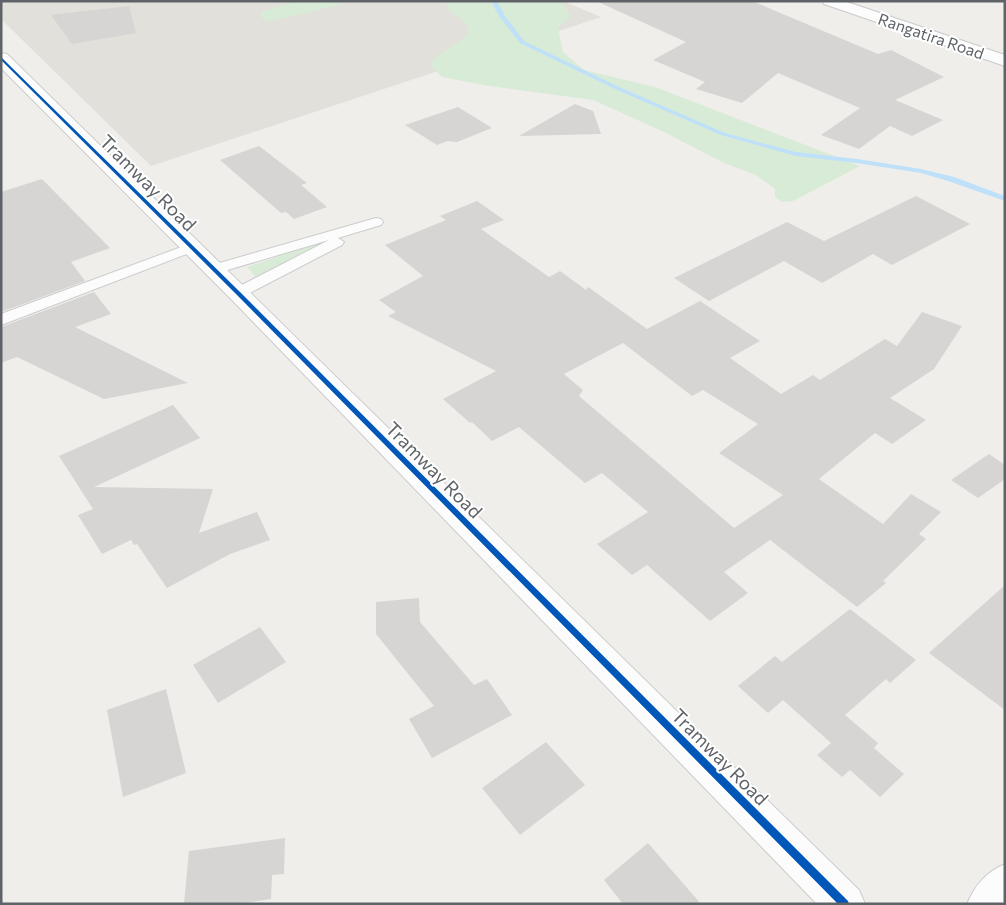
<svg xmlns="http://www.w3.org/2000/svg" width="1006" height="905" font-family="Commissioner,sans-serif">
  <rect width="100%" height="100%" fill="#efeeea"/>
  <!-- education -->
  <polygon fill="#e2e0da" points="1,1 563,1 601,17 151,166 1,19"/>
  <!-- green -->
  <g fill="#d8ebd6">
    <polygon points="298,1 341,1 344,3 308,13 267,22 260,16 263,11"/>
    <path d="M446,1H557L562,3L571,16L558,28L563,52L584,70L655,87L860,166L793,201L782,202L775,197V189L756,175L724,163L662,131L593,100L483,85L442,77L429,64C441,51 457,45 469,33L466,23L448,10Z"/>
    <polygon points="324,241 256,277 247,267"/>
  </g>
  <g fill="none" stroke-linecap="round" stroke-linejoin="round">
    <!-- stream -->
    <polygon fill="#bfe0f9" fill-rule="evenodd" points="491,1 497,1 505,16 524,41 619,87 725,133 796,152 857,159 921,169 954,177 1005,196 1005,201 948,181 921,173 857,163 796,156 721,135 615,89 520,43 499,16"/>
  </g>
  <!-- building -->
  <g fill="#d6d5d3" fill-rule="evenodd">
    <polygon points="596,1 752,1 878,54 891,50 944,77 895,100 943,120 912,136 890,126 859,149 821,135 860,108 778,73 742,103 696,89 705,82 653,60 686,42"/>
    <polygon points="129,6 136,33 72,44 51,15"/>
    <polygon points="575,104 593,111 601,134 519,136"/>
    <polygon points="458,107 492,128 457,142 448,141 437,145 405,125"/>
    <polygon points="259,146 307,183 301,185 327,207 294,219 286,212 281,213 220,160"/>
    <polygon points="42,179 110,248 71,262 85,281 1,312 1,192"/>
    <polygon points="916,196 970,224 892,265 873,254 822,283 784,261 709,301 674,278 787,222 824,241"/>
    <path d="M477,201L504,220L481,229L549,277L560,271L586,290L588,287L647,329L700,301L760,341L730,358L781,394L813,375L820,380L885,339L897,346L922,312L962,326L934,369L890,398L926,420L892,444L875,433L819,479L883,524L911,494L941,512L919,534L926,539L883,581L886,583L857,607L770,540L724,572L748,593L710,621L647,565L632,575L597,544L648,512L602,473L585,483L519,427L492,441L472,422L470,423L443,399L496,371L388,316L396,312L379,300L423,276L385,245L446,220L440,216ZM623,343L692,396L703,390L758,424L719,453L783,495L734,528L579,396L583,390L564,374Z"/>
    <polygon points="94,292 111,314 75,327 188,383 104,399 17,357 1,363 1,327"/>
    <polygon points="173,405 200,438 94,487 213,489 199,533 257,512 270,540 230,554 167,588 137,544 134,545 131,540 102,554 78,515 93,509 59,456"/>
    <polygon points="989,454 1005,465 1005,479 978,498 951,480"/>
    <polygon points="1005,585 1005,710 929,653"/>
    <polygon points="419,598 420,622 474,685 487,679 512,715 432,758 409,719 434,706 376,634 376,602"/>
    <polygon points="850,609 916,660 890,683 886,679 845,715 878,743 874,748 904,774 880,797 850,770 842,777 817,755 831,743 783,700 768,713 738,686 775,656 782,662"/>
    <polygon points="260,627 286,662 218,703 193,665"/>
    <polygon points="166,689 186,773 123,797 107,710"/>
    <polygon points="546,742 585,785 520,835 482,788"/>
    <polygon points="285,838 284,874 272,875 271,899 236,904 184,904 189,851"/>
    <polygon points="648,843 701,904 623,904 604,880"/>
  </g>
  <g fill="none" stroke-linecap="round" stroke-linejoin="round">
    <!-- lane casing -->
    <g stroke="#cbcccc" stroke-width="2">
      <g id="lane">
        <polygon points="376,218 381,219 383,222 381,225 338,238 344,242 342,245 244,296 232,296 230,293 232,290 329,240 214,274 209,272 206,269 209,266"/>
        <polygon points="192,243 197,244 199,247 197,250 1,325 1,314"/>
      </g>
    </g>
    <!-- street casing -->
    <g stroke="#cbcccc" stroke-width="2">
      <polygon id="street" points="1,53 7,54 859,890 865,904 817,904 230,298 1,68"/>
    </g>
    <!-- secondary casing -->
    <g stroke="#cacacb" stroke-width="2">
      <g id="secondary">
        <polygon points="822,1 844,1 1005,55 1005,66 824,4"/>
        <path d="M1005,864V904H967C975,885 986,872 1005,864Z"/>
      </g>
    </g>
    <!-- lane -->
    <use href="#lane" fill="#fdfcfc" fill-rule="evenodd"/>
    <!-- street -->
    <use href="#street" fill="#fdfcfc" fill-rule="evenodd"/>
    <!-- secondary -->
    <use href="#secondary" fill="#fdfcfc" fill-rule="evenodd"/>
    <!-- cycleway casing -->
    <g stroke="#fff" stroke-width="3">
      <polygon id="cycleway" points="1,57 240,292 848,901 849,904 838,904 236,294 1,60"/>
    </g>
    <!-- cycleway -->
    <use href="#cycleway" fill="#0057b8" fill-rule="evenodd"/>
  </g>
  <g text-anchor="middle" stroke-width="4" stroke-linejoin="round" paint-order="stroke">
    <!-- far-street labels -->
    <g font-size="16" fill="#5f6368" stroke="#fff">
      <text transform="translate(931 36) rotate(19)" y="6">Rangatira Road</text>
    </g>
    <!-- street labels -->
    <g font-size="19" fill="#5f6368" stroke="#fff">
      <text transform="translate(148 183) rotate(45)" y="7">Tramway Road</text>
      <text transform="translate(434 470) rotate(45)" y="7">Tramway Road</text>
      <text transform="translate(720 757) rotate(45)" y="7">Tramway Road</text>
    </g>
  </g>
  <!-- border -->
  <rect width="1006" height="905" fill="none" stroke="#5f6368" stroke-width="5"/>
</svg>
